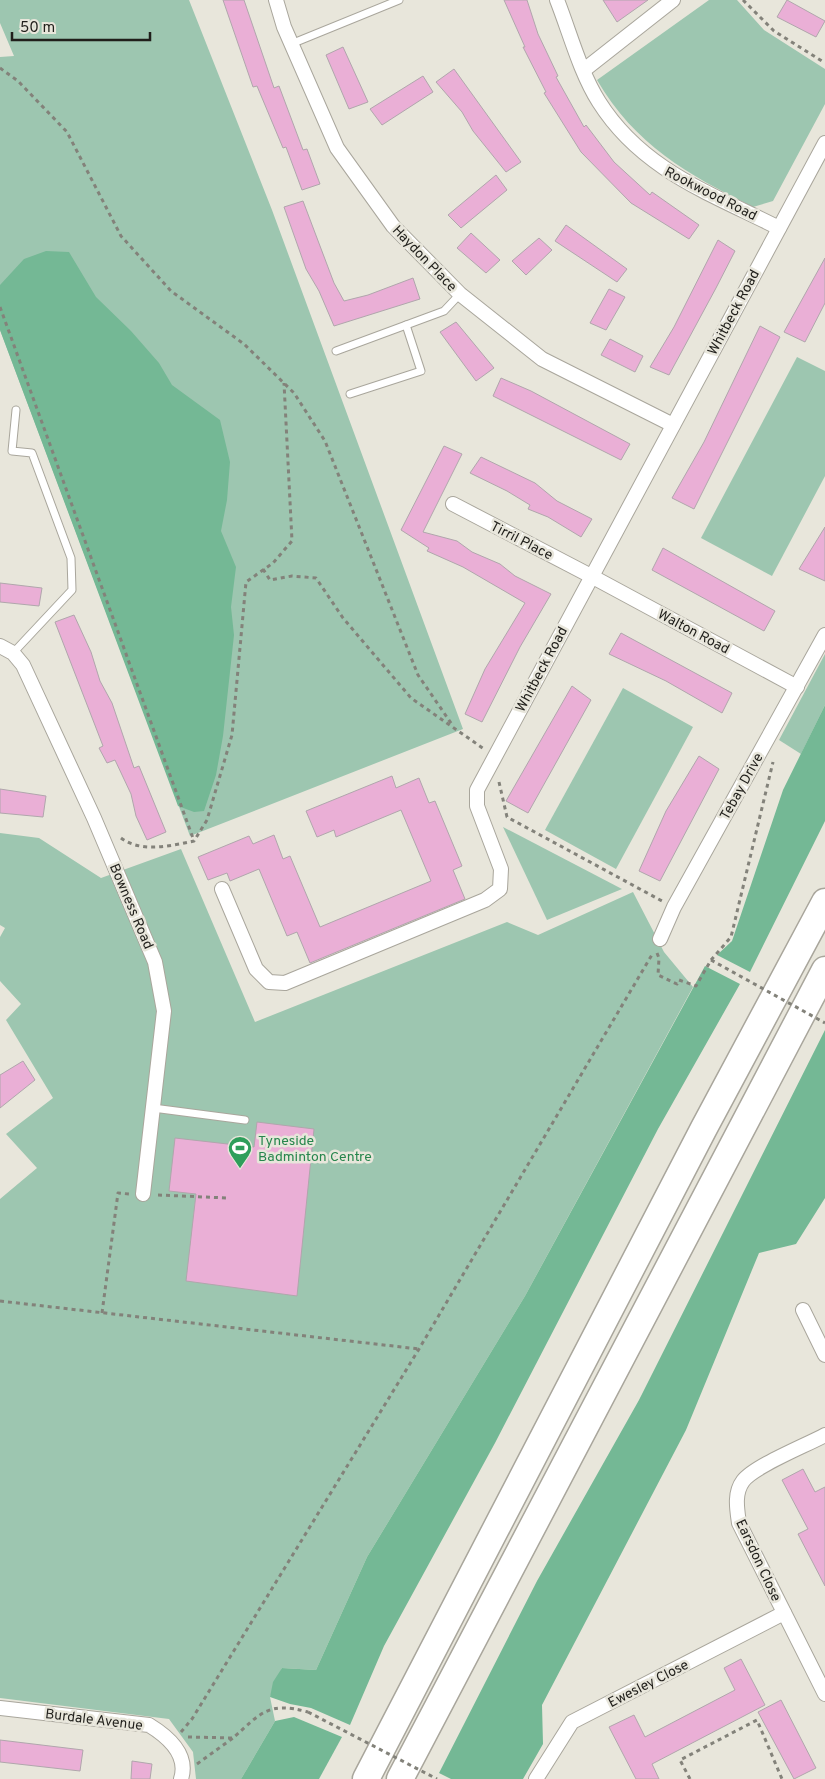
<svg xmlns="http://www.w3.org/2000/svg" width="825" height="1779" font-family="Overpass,sans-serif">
  <rect width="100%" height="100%" fill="#e8e6db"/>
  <!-- green -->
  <g fill="#9dc6b0">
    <polygon points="0,0 189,0 272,210 463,729 190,836 0,330 0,57 14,56 0,23"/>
    <path d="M709,0H737L764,30L825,69V104L773,201L753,207C687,174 635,145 597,80Z"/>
    <polygon points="797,357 825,371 825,476 772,576 701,538"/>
    <polygon points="825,654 825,705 801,754 779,740"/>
    <polygon points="623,688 693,727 616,869 545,830"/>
    <polygon points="503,827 622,889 547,920"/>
    <polygon points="0,833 39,838 101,878 181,849 255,1022 507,922 538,935 633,892 664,952 693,987 525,1296 367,1557 316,1670 282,1668 270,1697 275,1721 241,1779 196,1779 193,1752 169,1719 0,1698 0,1199 37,1168 6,1134 53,1098 6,1020 21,1004 0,981 0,937 5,928 0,925"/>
  </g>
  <!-- forest -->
  <g fill="#74b895">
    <polygon points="46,251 69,252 96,297 131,331 159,363 172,385 220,420 230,462 227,500 221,531 236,567 231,607 234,635 223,736 216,775 204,811 194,812 178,806 0,330 0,285 24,259"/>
    <polygon points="825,705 825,821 750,972 717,955 732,941 783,790"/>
    <polygon points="705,966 740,984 658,1129 495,1443 384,1646 350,1725 311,1708 290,1704 270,1697 273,1682 282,1668 316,1670 367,1557 525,1296"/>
    <polygon points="825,1030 825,1198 796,1244 759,1253 686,1430 542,1705 543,1744 523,1779 451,1779 439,1773 537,1581 639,1400"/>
    <polygon points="294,1717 342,1737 319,1779 241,1779 275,1721"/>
  </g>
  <!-- building -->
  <g fill="#eaafd6" stroke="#b0a6ac">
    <polygon points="223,0 244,0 274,88 279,86 303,150 307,149 320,184 302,190 286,147 283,148 257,86 253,87"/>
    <polygon points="504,0 527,0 538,34 558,76 556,77 584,127 586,125 614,162 650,195 652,192 699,225 689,239 631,203 581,152 544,93 546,92 523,47 525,47"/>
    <polygon points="603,0 648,0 617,22"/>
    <polygon points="787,0 825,21 816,37 777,17"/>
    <polygon points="343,47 368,102 349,109 326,55"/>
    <polygon points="454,69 521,162 506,172 473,131 462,112 436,82"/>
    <polygon points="423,76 433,92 382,125 370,109"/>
    <polygon points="496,175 507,190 461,228 448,215"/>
    <polygon points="303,201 334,283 344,301 368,295 413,278 420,299 334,326 319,291 306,269 284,207"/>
    <polygon points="566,225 627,269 617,282 555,241"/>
    <polygon points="471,233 500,260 486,273 457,248"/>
    <polygon points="539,238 552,250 526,275 512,261"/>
    <polygon points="718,240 735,251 716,288 669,375 650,367 674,327"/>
    <polygon points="825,258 825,303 805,342 784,332"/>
    <polygon points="609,289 625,297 606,330 590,323"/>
    <polygon points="456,322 494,368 476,381 440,332"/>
    <polygon points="760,326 780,337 694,509 672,498 704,442"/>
    <polygon points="610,339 643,356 635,372 601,355"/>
    <polygon points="501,378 531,391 630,444 621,460 493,396"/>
    <polygon points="444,446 462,454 423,532 457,541 472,552 500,564 515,576 551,594 520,647 482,722 465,714 485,669 525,603 463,567 427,551 429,548 401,530"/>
    <polygon points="481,457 535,483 557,501 592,519 581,537 548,517 528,509 530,505 507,491 470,473"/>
    <polygon points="825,527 825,581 799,569"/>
    <polygon points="663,548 775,611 764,631 652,570"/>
    <polygon points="0,583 42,588 39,606 0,602"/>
    <polygon points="74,615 91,652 100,681 112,703 134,768 139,766 166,832 147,840 136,816 131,794 115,760 107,763 99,748 103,746 55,622"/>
    <polygon points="621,633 732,693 722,713 666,681 609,654"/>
    <polygon points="572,686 591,700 528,813 506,801"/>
    <polygon points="699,756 719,769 660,881 639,871 666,811"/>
    <polygon points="392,776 396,788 419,778 429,803 435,801 462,866 453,870 465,899 310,963 297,932 287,936 259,869 230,881 227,873 208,880 198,857 249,836 253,844 274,835 283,859 290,856 320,927 431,881 401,810 336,837 334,830 317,837 306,811"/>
    <polygon points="0,789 46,796 43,817 0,813"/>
    <polygon points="23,1061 35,1080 0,1108 0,1075"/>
    <polygon points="257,1122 314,1129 297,1296 186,1281 196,1194 169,1191 175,1138 254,1147"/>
    <polygon points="803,1469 815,1492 825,1487 825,1586 798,1534 808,1529 782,1480"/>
    <polygon points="741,1659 765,1705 652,1764 659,1779 636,1779 609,1727 634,1715 645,1737 735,1690 724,1668"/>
    <polygon points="781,1700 816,1768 794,1779 758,1712"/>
    <polygon points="0,1740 83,1750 80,1771 0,1762"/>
    <polygon points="132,1761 152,1764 150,1779 131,1779"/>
  </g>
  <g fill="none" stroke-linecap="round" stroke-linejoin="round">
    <!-- lane casing -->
    <g stroke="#a9a69c" stroke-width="9">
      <g id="lane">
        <polyline points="291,44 399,0"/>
        <polyline points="336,351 444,311 460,294"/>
        <polyline points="350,394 421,371 406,325"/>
        <polyline points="13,653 72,590 71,558 32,453 12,451 16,410"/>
        <polyline points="153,1108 245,1120"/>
      </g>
    </g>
    <!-- street casing -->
    <g stroke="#a9a69c" stroke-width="16">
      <g id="street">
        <polyline points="276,0 284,27 337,148 393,226 460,294 542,359 673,425"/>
        <path d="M557,0C570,33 580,72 599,102C642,170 710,193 779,228"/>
        <polyline points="584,70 673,0"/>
        <polyline points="453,504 591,576 797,687"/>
        <polyline points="0,646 13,653 23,665 94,818 155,962 164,1011 143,1194"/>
        <polyline points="222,889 256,969 269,982 285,983 485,900 500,889 501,869 477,806 477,790 825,143"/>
        <polyline points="660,939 674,907 825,635"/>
        <polyline points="803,1310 825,1355"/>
        <path d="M825,1435C807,1445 754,1466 743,1481C734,1493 737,1509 739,1523L825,1694"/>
        <path d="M0,1708L149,1725C167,1736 189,1754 181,1779"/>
        <polyline points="536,1779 572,1722 784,1613"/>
      </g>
    </g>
    <!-- highway casing -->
    <g stroke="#a9a69c" stroke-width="29">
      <g id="highway">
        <polyline points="366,1779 704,1128 825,902"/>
        <polyline points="400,1779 825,970"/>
      </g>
    </g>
    <!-- path -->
    <g stroke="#83827a" stroke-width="3" stroke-dasharray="4 4" stroke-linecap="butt">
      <polyline points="743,0 774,31 825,63"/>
      <polyline points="0,68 18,81 67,132 121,236 171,291 244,344 294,393 325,441 418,675 453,726"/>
      <polyline points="0,307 194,841"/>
      <polyline points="263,569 270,580 292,576 316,578 343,618 411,698 484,749"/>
      <polyline points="499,782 507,817 662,901"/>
      <path d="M121,838C141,853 170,846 194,841L207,820L232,735L246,582L273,563L292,541L284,383"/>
      <polyline points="657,953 659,958 658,975 677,984 679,980 696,986 711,960 731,937 773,762"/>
      <polyline points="158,1195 228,1198"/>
      <polyline points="0,1301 419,1349"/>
      <polyline points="102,1313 118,1193 129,1194"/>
      <polyline points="181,1732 192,1719 419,1349 653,953"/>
      <path d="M188,1737L233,1738C261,1713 268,1701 308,1712"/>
      <polyline points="197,1764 233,1738"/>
      <polyline points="690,1779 680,1760 757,1720 782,1779"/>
    </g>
    <!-- lane -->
    <use href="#lane" stroke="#fff" stroke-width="7"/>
    <!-- street -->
    <use href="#street" stroke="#fff" stroke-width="14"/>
    <!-- highway -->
    <use href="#highway" stroke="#fff" stroke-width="26"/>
    <!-- path-bridge -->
    <g stroke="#83827a" stroke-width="3" stroke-dasharray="4 4" stroke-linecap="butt">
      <polyline points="711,960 825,1023"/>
      <polyline points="308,1712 437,1779"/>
    </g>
  </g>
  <!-- icons -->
  <defs>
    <g id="stadium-pin" transform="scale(1.25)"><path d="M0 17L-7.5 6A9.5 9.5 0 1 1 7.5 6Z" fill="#2e9e5b" stroke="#e8e6db"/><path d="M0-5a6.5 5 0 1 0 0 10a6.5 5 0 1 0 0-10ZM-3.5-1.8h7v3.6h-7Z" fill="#fff"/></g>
  </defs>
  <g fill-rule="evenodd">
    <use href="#stadium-pin" x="240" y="1148"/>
  </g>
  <g text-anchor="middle" stroke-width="5" stroke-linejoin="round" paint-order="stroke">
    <!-- street labels -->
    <g font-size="14" fill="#201f1b" stroke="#e8e6db">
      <text transform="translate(711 193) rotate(27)" y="5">Rookwood Road</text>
      <text transform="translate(425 258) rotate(46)" y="5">Haydon Place</text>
      <text transform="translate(733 312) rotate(-62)" y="5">Whitbeck Road</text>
      <text transform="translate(522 540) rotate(27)" y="5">Tirril Place</text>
      <text transform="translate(694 631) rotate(28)" y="5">Walton Road</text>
      <text transform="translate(541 669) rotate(-62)" y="5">Whitbeck Road</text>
      <text transform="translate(741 786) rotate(-61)" y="5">Tebay Drive</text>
      <text transform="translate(132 906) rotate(67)" y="5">Bowness Road</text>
      <text transform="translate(759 1560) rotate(65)" y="5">Earsdon Close</text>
      <text transform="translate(648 1683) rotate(-27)" y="5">Ewesley Close</text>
      <text transform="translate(94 1719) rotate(7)" y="5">Burdale Avenue</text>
    </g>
    <!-- leisure labels -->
    <g font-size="14" fill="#27864d" stroke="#e8e6db" text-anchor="start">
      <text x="258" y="1145">Tyneside<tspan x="258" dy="16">Badminton Centre</tspan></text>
    </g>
  </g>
  <!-- scale -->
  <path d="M12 32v8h138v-8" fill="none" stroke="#201f1b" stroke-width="2.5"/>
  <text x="20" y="32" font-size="15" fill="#201f1b" stroke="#e8e6db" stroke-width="4" paint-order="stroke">50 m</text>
</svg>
